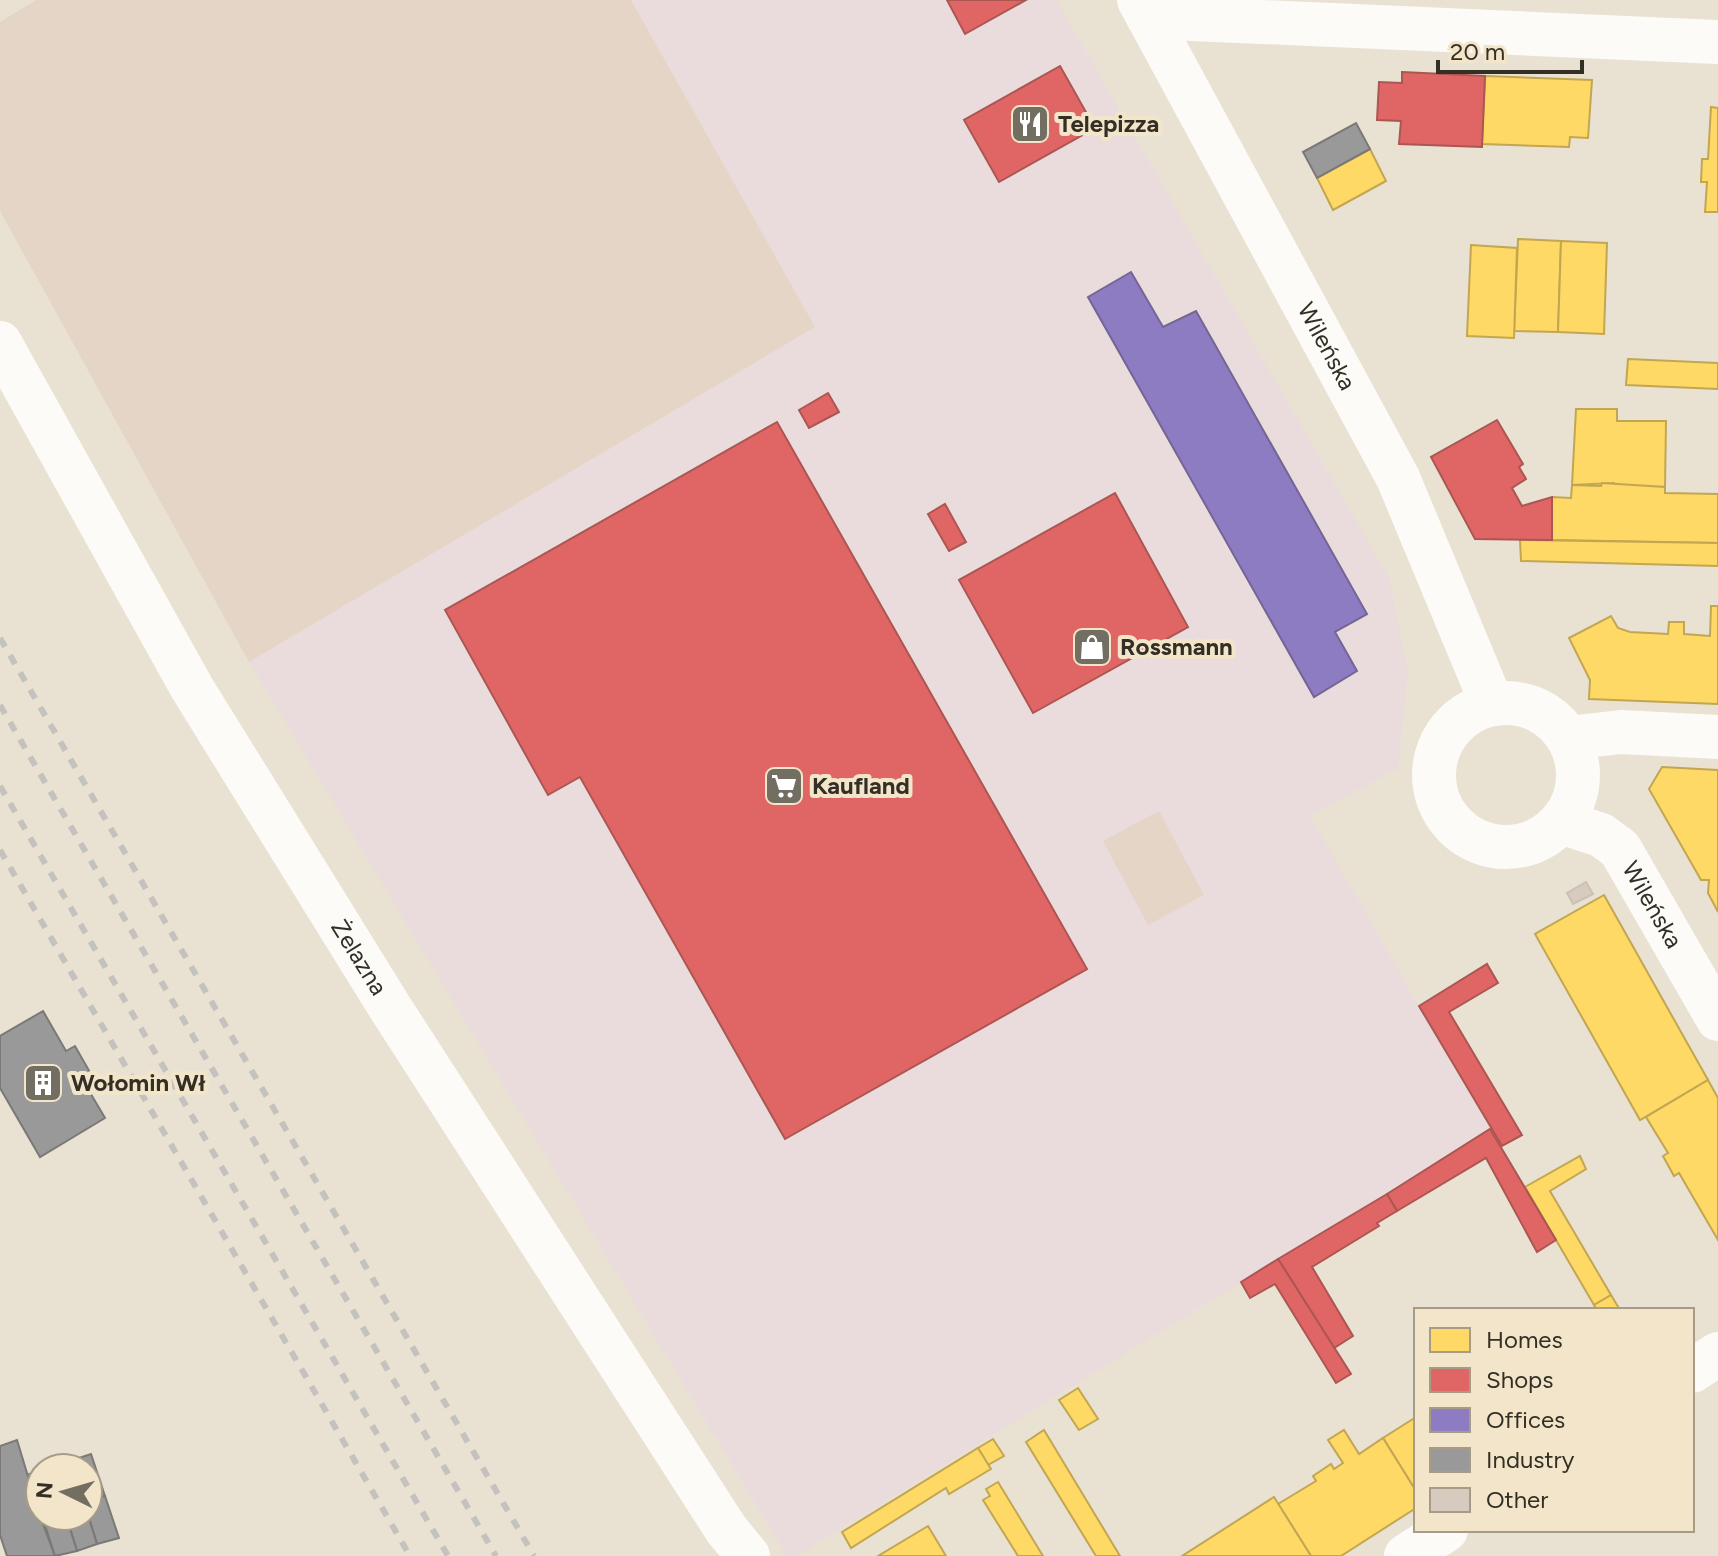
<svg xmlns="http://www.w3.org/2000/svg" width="1718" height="1556" font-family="Figtree,sans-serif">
  <rect width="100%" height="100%" fill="#e9e2d3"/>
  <!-- commercial -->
  <polygon fill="#eadbdd" points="631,0 1056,0 1389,578 1408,672 1398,768 1310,816 1490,1129 796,1556 787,1556 249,662 815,327"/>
  <!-- industrial -->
  <g fill="#e4d5c7">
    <polygon points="36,0 631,0 815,327 249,662 0,211 0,22"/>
    <polygon points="1159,811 1204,895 1148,925 1103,841"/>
  </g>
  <!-- homes -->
  <g fill="#ffd966" stroke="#c2a652" stroke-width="2">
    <polygon points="1485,76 1592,80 1588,138 1570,137 1569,147 1482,144"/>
    <polygon points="1711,107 1718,108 1718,212 1705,212 1707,182 1701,182 1702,159 1708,159"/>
    <polygon points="1370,149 1386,181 1333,210 1317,178"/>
    <polygon points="1518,239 1561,241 1558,332 1514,331"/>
    <polygon points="1561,241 1607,243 1604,334 1558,332"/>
    <polygon points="1471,245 1517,248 1514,338 1467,336"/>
    <polygon points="1628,359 1718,363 1718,389 1626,385"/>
    <polygon points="1576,409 1617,409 1617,421 1666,421 1665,487 1615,486 1614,483 1572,485"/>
    <polygon points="1602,483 1665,487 1665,493 1718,494 1718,543 1552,540 1552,497 1571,498 1572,485 1601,486"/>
    <polygon points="1520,540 1718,543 1718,566 1521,561"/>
    <polygon points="1711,606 1718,606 1718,704 1589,699 1590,680 1569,638 1611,616 1618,628 1630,632 1668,634 1669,622 1684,622 1684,634 1710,636"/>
    <polygon points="1662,767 1718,770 1718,912 1708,893 1709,880 1701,880 1649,789"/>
    <polygon points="1604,895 1708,1080 1640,1120 1535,934"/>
    <polygon points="1708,1080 1718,1098 1718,1240 1679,1173 1674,1176 1663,1156 1668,1153 1646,1117"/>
    <polygon points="1580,1156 1586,1169 1550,1191 1611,1295 1594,1305 1525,1187"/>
    <polygon points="1611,1295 1620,1310 1597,1310 1594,1305"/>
    <polygon points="1078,1388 1098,1419 1079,1430 1059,1400"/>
    <polygon points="1416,1417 1416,1491 1383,1438"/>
    <polygon points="1044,1430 1120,1556 1096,1556 1026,1442"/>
    <polygon points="1344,1430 1359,1454 1383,1438 1416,1491 1416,1508 1341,1556 1311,1556 1278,1504 1316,1481 1313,1476 1331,1464 1334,1469 1343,1463 1328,1440"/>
    <polygon points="993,1439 1004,1456 988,1465 978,1448"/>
    <polygon points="978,1448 991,1469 949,1494 946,1488 851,1548 842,1532"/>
    <polygon points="998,1482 1043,1556 1018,1556 983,1500 990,1496 986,1489"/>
    <polygon points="1274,1497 1311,1556 1182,1556"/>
    <polygon points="928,1526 946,1556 878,1556"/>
  </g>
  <!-- shops -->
  <g fill="#e06666" stroke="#ac5652" stroke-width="2">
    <polygon points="947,0 1026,0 965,34"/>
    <polygon points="1060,66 1095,128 999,182 964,120"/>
    <polygon points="1402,72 1485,76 1482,147 1399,144 1401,121 1377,120 1379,82 1402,83"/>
    <polygon points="828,393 839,412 809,428 799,410"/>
    <polygon points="1497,420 1523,464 1519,467 1526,479 1512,488 1522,506 1552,497 1552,540 1475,539 1431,457"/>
    <polygon points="777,422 1087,969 785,1139 580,777 548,795 445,610"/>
    <polygon points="1115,493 1188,627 1033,713 959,580"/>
    <polygon points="945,504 966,542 949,551 928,514"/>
    <polygon points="1487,964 1498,983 1449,1012 1522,1135 1502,1146 1419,1006"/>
    <polygon points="1490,1129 1556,1240 1537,1252 1486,1158 1397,1211 1387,1194"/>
    <polygon points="1387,1194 1397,1211 1377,1223 1379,1226 1312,1267 1353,1336 1334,1348 1278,1259"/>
    <polygon points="1278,1259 1351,1374 1336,1383 1275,1284 1250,1298 1241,1282"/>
  </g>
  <!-- offices -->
  <polygon fill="#8e7cc3" stroke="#736594" stroke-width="2" points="1131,272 1163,327 1196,311 1367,614 1335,632 1357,671 1314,697 1088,297"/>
  <!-- industry -->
  <g fill="#999" stroke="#7b7976" stroke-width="2">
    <polygon points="1356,123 1370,149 1317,178 1303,152"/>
    <polygon points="43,1011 66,1051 75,1046 91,1074 82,1079 105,1118 40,1157 0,1088 0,1036"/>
    <polygon points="17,1440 40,1516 55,1556 7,1556 0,1535 0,1446"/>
    <polygon points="91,1454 105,1496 88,1501 88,1468 72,1468 70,1461"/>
    <polygon points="40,1470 40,1510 29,1474"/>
    <polygon points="105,1496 119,1538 97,1544 88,1515 88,1501"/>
    <polygon points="88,1515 97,1544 77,1551 66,1516"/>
    <polygon points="42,1516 66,1516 77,1551 55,1556"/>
  </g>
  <!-- building -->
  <polygon fill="#d7cabe" stroke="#c9c0b6" stroke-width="2" points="1586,882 1593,894 1573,904 1567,893"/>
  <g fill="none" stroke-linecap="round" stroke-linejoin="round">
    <!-- street -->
    <g stroke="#fcfbf8" stroke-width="44">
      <polyline points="1148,17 1718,42"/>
      <path id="s1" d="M0,343L192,688L391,1009L726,1529L748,1556"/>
      <polyline points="1568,738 1621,732 1718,737"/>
      <polyline points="1692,1371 1718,1354"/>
      <polyline points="1406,1556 1446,1530"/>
    </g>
    <!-- secondary -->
    <g stroke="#fcfbf8" stroke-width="44">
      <path id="s2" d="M1139,0L1398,478L1492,704"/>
      <circle cx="1506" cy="775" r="72"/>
      <path id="s3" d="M1561,822L1601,835L1620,849L1718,1019"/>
    </g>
    <!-- rail -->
    <g stroke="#c3c2be" stroke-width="6" stroke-dasharray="10 10" stroke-linecap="butt">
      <polyline points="0,638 534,1556"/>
      <polyline points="0,705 496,1556"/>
      <polyline points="0,786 448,1556"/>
      <polyline points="0,850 410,1556"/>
    </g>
  </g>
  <!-- icons -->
  <defs>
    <g id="restaurant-square" transform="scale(2)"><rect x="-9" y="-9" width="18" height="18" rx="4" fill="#736e62" stroke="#f2e5ca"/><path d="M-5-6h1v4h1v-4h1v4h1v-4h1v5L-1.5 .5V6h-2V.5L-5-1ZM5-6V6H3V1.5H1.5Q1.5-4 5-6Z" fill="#fff"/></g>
    <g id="shop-square" transform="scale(2)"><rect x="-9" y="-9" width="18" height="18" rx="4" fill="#736e62" stroke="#f2e5ca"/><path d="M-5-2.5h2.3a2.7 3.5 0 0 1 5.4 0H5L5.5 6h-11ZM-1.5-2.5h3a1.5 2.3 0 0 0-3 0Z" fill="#fff"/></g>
    <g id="supermarket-square" transform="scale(2)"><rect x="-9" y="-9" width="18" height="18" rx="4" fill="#736e62" stroke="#f2e5ca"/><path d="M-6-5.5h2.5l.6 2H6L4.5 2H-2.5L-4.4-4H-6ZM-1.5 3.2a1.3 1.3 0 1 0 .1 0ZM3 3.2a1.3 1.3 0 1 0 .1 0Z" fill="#fff"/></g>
    <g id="building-square" transform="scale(2)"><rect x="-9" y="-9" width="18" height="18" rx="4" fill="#736e62" stroke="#f2e5ca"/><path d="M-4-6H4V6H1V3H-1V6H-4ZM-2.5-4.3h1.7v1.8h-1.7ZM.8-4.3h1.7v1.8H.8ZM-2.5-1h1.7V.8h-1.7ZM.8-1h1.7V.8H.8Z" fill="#fff"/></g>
  </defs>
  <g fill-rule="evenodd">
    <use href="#restaurant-square" x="1030" y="124"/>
    <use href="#shop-square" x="1092" y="647"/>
    <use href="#supermarket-square" x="784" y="786"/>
    <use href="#building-square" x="43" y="1083"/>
  </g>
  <g text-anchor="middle" stroke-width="8" stroke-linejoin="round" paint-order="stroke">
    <!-- poi labels -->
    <g font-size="24" font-weight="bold" fill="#342f25" stroke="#f2e5ca" text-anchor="start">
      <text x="1058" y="132">Telepizza</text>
      <text x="1120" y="655">Rossmann</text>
      <text x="812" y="794">Kaufland</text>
      <text x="71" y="1091">Wołomin Wł</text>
    </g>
    <!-- street labels -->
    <g font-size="24" fill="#342f25" stroke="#f2e5ca">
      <text dy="8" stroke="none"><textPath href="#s2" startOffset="394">Wileńska</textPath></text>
      <text dy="8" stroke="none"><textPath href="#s3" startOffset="130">Wileńska</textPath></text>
      <text dy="8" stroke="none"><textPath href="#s1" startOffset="712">Żelazna</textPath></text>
    </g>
  </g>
  <!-- legend -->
  <rect x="1414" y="1308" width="280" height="224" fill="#f2e5ca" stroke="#a69c88" stroke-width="2"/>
  <rect x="1430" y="1328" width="40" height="24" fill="#ffd966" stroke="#a69c88" stroke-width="2"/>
  <text x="1486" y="1348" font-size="24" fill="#342f25">Homes</text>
  <rect x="1430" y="1368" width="40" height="24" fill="#e06666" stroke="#a69c88" stroke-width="2"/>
  <text x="1486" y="1388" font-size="24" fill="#342f25">Shops</text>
  <rect x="1430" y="1408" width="40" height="24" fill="#8e7cc3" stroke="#a69c88" stroke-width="2"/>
  <text x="1486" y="1428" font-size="24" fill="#342f25">Offices</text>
  <rect x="1430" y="1448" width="40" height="24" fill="#999999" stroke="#a69c88" stroke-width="2"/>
  <text x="1486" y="1468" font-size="24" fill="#342f25">Industry</text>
  <rect x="1430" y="1488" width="40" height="24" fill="#d7cabe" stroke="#a69c88" stroke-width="2"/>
  <text x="1486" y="1508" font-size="24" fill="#342f25">Other</text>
  <!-- north arrow -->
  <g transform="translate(64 1492) rotate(275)"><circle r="38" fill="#f2e5ca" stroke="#a69c88" stroke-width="2"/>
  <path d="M0-6L14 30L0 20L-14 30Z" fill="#736e62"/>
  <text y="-12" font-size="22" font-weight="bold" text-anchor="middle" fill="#342f25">N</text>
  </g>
  <!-- scale -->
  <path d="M1438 60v12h144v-12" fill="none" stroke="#342f25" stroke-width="4"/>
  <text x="1450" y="60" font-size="24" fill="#342f25" stroke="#f2e5ca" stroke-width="6" paint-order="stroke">20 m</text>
</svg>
